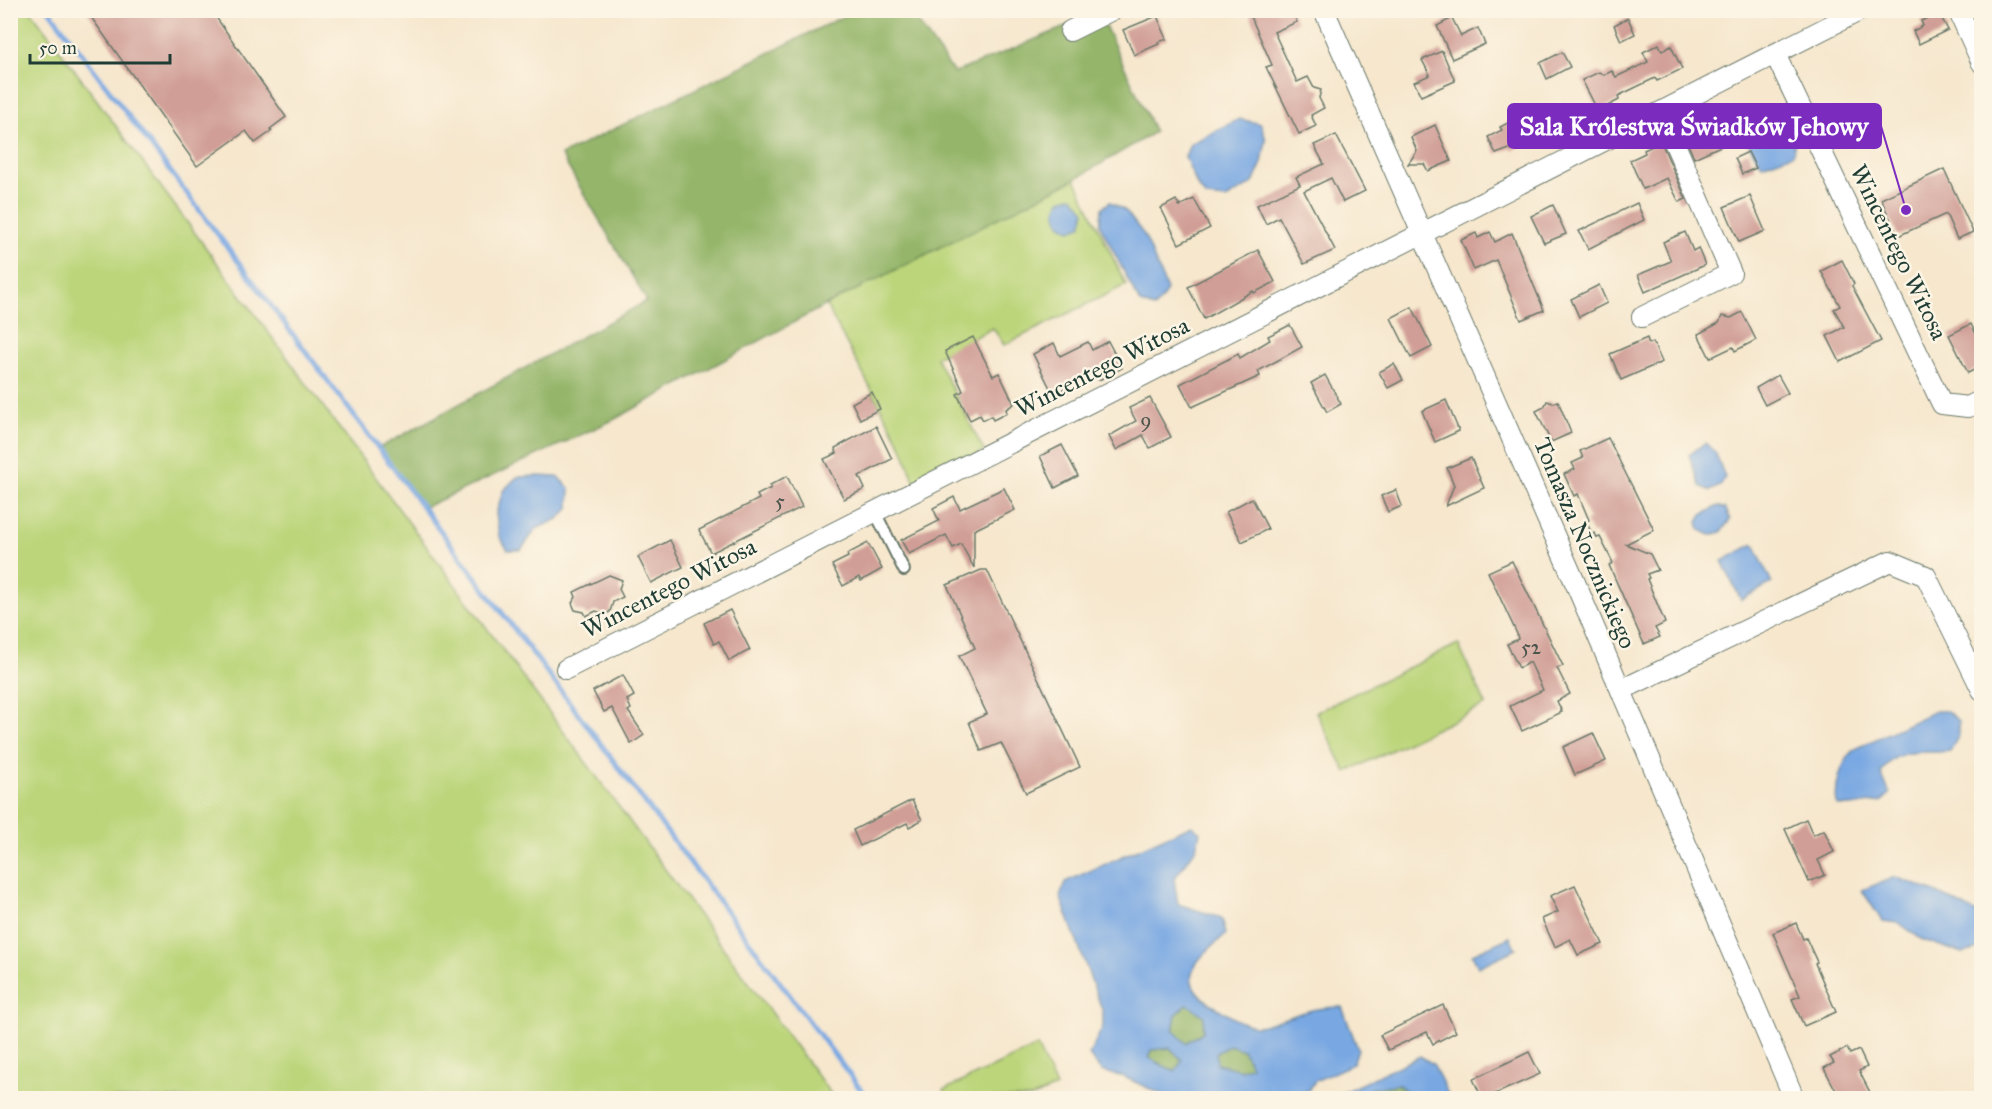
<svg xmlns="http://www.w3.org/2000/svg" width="1992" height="1109" font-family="'IM FELL Great Primer',serif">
  <rect width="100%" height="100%" fill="#fcf5e5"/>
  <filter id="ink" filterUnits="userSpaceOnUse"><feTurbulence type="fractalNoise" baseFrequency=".0167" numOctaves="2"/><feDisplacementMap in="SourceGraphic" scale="12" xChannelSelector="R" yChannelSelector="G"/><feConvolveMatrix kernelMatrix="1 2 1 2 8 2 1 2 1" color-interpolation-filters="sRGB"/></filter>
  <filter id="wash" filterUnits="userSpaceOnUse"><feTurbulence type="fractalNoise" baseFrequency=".008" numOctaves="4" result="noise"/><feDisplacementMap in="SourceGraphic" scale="24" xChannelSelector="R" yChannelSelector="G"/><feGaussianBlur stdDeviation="1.35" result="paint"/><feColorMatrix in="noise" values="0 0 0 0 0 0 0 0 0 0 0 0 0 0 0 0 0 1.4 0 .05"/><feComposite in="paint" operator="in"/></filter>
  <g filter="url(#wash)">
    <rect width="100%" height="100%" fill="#f6e7cd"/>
    <!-- green -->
    <g fill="#bcd57a" stroke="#6e8957" stroke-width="1.5">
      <polygon points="10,11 31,11 834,1098 11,1098"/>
      <polygon points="1075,179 1126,285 1004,345 993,328 936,357 984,451 917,489 902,447 826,305"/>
      <polygon points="1458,644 1486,705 1346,772 1316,712"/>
      <polygon points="1037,1046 1056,1087 1031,1098 948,1098 944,1090"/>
    </g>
    <!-- forest -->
    <g fill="#95b66a" stroke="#5a7a4f" stroke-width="1.5">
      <polygon points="854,11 910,11 954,73 1099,13 1155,132 1075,179 826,305 613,420 423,508 377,449 647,301 561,155"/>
      <polygon points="1187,1004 1204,1016 1203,1032 1186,1043 1173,1031 1176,1015"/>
      <polygon points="1230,1045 1243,1050 1252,1066 1241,1070 1216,1064 1216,1053"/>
      <polygon points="1170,1048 1183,1060 1175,1072 1149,1058 1152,1050"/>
      <polygon points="1398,1084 1414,1098 1364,1098 1370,1089"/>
    </g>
    <!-- water -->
    <g fill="#78a7e2" stroke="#4c728b" stroke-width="1.5" fill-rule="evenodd">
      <path d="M1748,114C1753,124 1759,135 1771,137C1782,139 1789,131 1795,144L1793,154L1762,165L1746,140L1738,118Z"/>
      <polygon points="1239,119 1261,124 1266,140 1262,163 1253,183 1226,199 1206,197 1197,185 1185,157 1190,144"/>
      <polygon points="1073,196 1085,211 1081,226 1070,230 1060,224 1056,212 1060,200"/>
      <polygon points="1110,202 1126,211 1145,236 1167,290 1162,299 1154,308 1140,303 1100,225 1102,208"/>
      <polygon points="1705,443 1715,452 1725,477 1720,486 1710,491 1700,486 1689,455"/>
      <polygon points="538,476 558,477 570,489 569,509 558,519 536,529 521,550 508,550 499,536 496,514 503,491 517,477"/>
      <polygon points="1718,506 1726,509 1730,520 1721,532 1710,535 1700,530 1698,522 1702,515"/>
      <polygon points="1754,544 1772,583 1741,600 1722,561"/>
      <path d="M1935,711H1947L1959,721L1958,737L1950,751C1923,755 1898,744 1881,773L1890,794L1881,802C1866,802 1852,809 1837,805C1834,786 1841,765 1853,750Z"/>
      <path d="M1192,825L1200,832L1196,849L1174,879L1178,904L1222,918L1226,934C1195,961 1170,981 1219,1009C1231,1016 1242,1025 1256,1026C1265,1026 1275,1021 1283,1019C1304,1012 1320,1006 1342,1007L1358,1049L1353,1064L1315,1081L1309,1090L1301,1093L1292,1092L1272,1098H1170L1124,1077L1101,1071L1089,1055L1103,1026V1012L1060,896L1065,882ZM1187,1004L1204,1016L1203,1032L1186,1043L1173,1030L1176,1015ZM1230,1045L1243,1050L1251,1066L1241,1070L1217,1064L1216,1053ZM1170,1048L1182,1060L1175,1072L1149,1058L1152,1050Z"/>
      <polygon points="1895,877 1935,892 1981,915 1980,949 1963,953 1949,949 1921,939 1899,923 1882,921 1862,890"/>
      <polygon points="1510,937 1516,949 1478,967 1472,954"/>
      <polygon points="1420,1056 1433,1064 1450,1098 1414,1098 1398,1084 1370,1089 1364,1098 1331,1098"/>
    </g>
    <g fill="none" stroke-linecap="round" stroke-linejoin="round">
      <!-- stream -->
      <polyline stroke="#78a7e2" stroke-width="5" points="49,10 867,1098"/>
    </g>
    <g id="blocks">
      <!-- building -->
      <g fill="#d09e96">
        <polygon points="86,10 211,10 286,117 270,129 272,131 255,143 246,131 197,166"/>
        <polygon points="1248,10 1291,10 1297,22 1274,32 1297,82 1308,77 1314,88 1321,90 1319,98 1324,108 1311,115 1316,126 1299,134 1266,67 1272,65"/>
        <polygon points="1939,13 1948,30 1919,44 1913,31 1923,26 1921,21"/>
        <polygon points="1157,16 1167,39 1158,42 1159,44 1134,55 1123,30"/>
        <polygon points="1452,18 1461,36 1478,28 1485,44 1452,59 1437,26"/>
        <polygon points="1628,18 1635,34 1621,41 1614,25"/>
        <polygon points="1659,44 1662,51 1671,46 1682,69 1657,81 1655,78 1618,96 1619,100 1598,111 1582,80 1599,72 1604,75 1612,71 1616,77 1648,62 1643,52"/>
        <polygon points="1442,51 1455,81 1421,96 1414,82 1430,75 1422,60"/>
        <polygon points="1562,52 1570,67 1547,79 1540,63"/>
        <polygon points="1529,112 1531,115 1534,114 1543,131 1539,134 1541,136 1512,151 1512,148 1496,154 1488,137 1502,130 1500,127"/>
        <polygon points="1715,116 1727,143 1694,158 1682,130"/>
        <polygon points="1435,125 1451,161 1428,171 1424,164 1408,164 1417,151 1411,137"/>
        <polygon points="1336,135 1365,191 1343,202 1331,178 1304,191 1335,250 1304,264 1279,217 1266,224 1257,205 1300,185 1296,177 1324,164 1314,145"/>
        <polygon points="1661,142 1686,199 1679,202 1667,178 1643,189 1630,160 1645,153 1644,150"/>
        <polygon points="1748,152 1756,168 1742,174 1735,158"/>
        <polygon points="1944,169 1973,232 1957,239 1946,214 1898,236 1881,199"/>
        <polygon points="1750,196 1765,231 1739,242 1724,207"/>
        <polygon points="1194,199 1210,228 1179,244 1161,208 1176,200 1179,206"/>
        <polygon points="1637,203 1644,220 1588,249 1579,231"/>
        <polygon points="1553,205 1566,234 1544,243 1531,216"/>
        <polygon points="1490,232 1495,242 1512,233 1544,310 1521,320 1496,260 1474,270 1461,240 1476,233 1478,238"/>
        <polygon points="1685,232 1693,251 1698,248 1705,265 1645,292 1638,275 1671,261 1663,242"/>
        <polygon points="1258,250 1275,282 1254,293 1253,291 1204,319 1188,287"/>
        <polygon points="1842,260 1854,284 1852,286 1881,341 1840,362 1827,336 1844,327 1834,309 1840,306 1821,271"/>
        <polygon points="1599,285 1607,303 1579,317 1571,299"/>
        <polygon points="1412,307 1432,347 1411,358 1391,318"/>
        <polygon points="1742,312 1756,340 1735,351 1733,347 1710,358 1698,334 1719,323 1722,316 1731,318"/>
        <polygon points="1971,324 1982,346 1982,366 1968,373 1949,335"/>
        <polygon points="1290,325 1302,347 1258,371 1260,376 1192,407 1180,384 1238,354 1240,358 1270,340 1268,336"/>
        <polygon points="973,337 993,376 999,373 1014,404 1006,409 1007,413 993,420 991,416 983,420 980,415 970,420 957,394 963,391 945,351"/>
        <polygon points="1647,338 1649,344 1653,342 1662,362 1621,380 1610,354"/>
        <polygon points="1108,341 1122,368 1099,380 1097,377 1067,392 1065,388 1053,394 1033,354 1054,343 1060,356 1088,342 1092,350"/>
        <polygon points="1394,364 1403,380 1388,388 1379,372"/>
        <polygon points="1325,375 1341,404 1327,412 1311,383"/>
        <polygon points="1778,375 1788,393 1765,405 1756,388"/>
        <polygon points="872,392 880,409 860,419 852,403"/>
        <polygon points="1150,398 1171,437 1150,448 1143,435 1116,450 1109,436 1136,421 1129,408"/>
        <polygon points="1446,400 1459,431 1435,442 1422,411"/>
        <polygon points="1547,401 1553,403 1558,401 1571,433 1551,442 1536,411 1544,407"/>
        <polygon points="876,426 892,459 859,476 865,489 844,499 824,459 837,453 835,448"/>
        <polygon points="1608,438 1654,530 1626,544 1650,554 1658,570 1647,574 1649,578 1647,579 1665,623 1655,628 1660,637 1644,644 1609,565 1613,563 1600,537 1597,538 1595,533 1592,534 1586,521 1589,520 1578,494 1574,496 1564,474 1575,469 1572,463 1583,458 1580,451"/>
        <polygon points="1062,445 1078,476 1055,488 1040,456"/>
        <polygon points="1471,458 1484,488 1446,506 1454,485 1447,468"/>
        <polygon points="787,476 802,507 711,553 699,530 759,499 757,495 771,488 770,485"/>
        <polygon points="1004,488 1015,510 974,530 974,568 961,544 953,548 946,535 909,554 901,540 939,521 933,508 954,497 960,509"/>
        <polygon points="1396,490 1402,506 1388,512 1381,496"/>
        <polygon points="1252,498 1268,529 1242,542 1226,512"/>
        <polygon points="670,540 683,567 651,583 638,557"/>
        <polygon points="868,543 882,569 861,581 859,577 843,586 832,565 848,557 847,554"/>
        <polygon points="1512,561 1563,666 1557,668 1570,694 1557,701 1562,712 1522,731 1510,706 1543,690 1530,662 1519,668 1507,644 1518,639 1517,634 1488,572"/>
        <polygon points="981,570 987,570 1080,767 1026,793 1001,743 981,751 969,722 987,714 959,656 975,648 947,585"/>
        <polygon points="609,575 622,580 619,589 623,597 613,602 610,612 605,614 596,611 586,616 584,612 575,610 572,603 576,597 574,592"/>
        <polygon points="730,610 750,650 729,661 719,641 714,644 704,623"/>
        <polygon points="623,675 634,696 627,700 631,709 628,711 644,735 631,744 612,708 604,712 593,691"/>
        <polygon points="1593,733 1606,761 1575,775 1563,747"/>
        <polygon points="912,800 922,820 909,827 907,823 860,846 853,830"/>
        <polygon points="1806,819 1813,835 1824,830 1834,852 1818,860 1825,875 1809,882 1785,829"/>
        <polygon points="1575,885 1603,944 1578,955 1570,939 1555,947 1542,919 1558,912 1550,896"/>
        <polygon points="1796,923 1803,939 1806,938 1817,962 1815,963 1836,1012 1804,1026 1792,999 1800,996 1773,933"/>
        <polygon points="1443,1005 1456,1032 1433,1044 1427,1032 1388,1050 1380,1035"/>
        <polygon points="1847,1048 1850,1054 1859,1050 1867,1067 1859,1071 1873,1098 1840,1098 1824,1068 1834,1063 1830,1057"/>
        <polygon points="1529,1052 1540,1074 1486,1098 1482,1098 1473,1079"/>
      </g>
    </g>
  </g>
  <g filter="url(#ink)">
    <use href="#blocks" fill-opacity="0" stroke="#6a786a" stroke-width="1.5"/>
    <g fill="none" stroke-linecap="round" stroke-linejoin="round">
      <!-- lane casing -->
      <g stroke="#6a786a" stroke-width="14">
        <polyline id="lane" points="875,512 904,570"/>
      </g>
      <!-- street casing -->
      <g stroke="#6a786a" stroke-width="22">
        <g id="street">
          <polyline points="1324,10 1577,587 1794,1098"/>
          <polyline points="1958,10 1982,63"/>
          <polyline points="1070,31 1112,10"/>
          <polyline points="1775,54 1942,404 1968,407 1982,400"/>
          <polyline points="1642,317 1731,273 1661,112"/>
          <polyline points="566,669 1861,10"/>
          <polyline points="1621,690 1890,561 1926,576 1982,690"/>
        </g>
      </g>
      <!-- lane -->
      <use href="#lane" stroke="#fff" stroke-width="10"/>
      <!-- street -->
      <use href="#street" stroke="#fff" stroke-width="20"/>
    </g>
  </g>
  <g text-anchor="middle" stroke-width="5" stroke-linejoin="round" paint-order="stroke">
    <!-- number labels -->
    <g font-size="21" fill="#4b554c">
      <text x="1146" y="427">9</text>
      <text x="780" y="508">5</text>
      <text x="1531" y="654">52</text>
    </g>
    <!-- street labels -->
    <g font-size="24" fill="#1f3d34" stroke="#fcf5e5">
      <text transform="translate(1899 252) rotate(64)" y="8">Wincentego Witosa</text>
      <text transform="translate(1102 367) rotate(-27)" y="8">Wincentego Witosa</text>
      <text transform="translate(1585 543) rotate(67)" y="8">Tomasza Nocznickiego</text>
      <text transform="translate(669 588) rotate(-27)" y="8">Wincentego Witosa</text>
    </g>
  </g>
  <!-- callouts -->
  <path fill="none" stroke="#7b2cbf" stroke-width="2" d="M1906 210L1881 126"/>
  <circle fill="#7b2cbf" stroke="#fcf5e5" stroke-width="2" cx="1906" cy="210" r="6"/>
  <rect fill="#7b2cbf" stroke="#7b2cbf" stroke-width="2" x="1508" y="104" width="373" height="44" rx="6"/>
  <g font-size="26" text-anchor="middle" font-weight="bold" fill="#fff">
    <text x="1694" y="135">Sala Królestwa Świadków Jehowy</text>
  </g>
  <!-- margin -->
  <rect width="1992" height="1109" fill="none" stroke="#fcf5e5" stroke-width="36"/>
  <!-- scale -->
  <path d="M30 54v9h140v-9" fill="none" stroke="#1f3d34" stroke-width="3"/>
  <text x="39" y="54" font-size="18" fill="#1f3d34" stroke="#fcf5e5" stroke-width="4.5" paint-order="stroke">50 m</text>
</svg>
